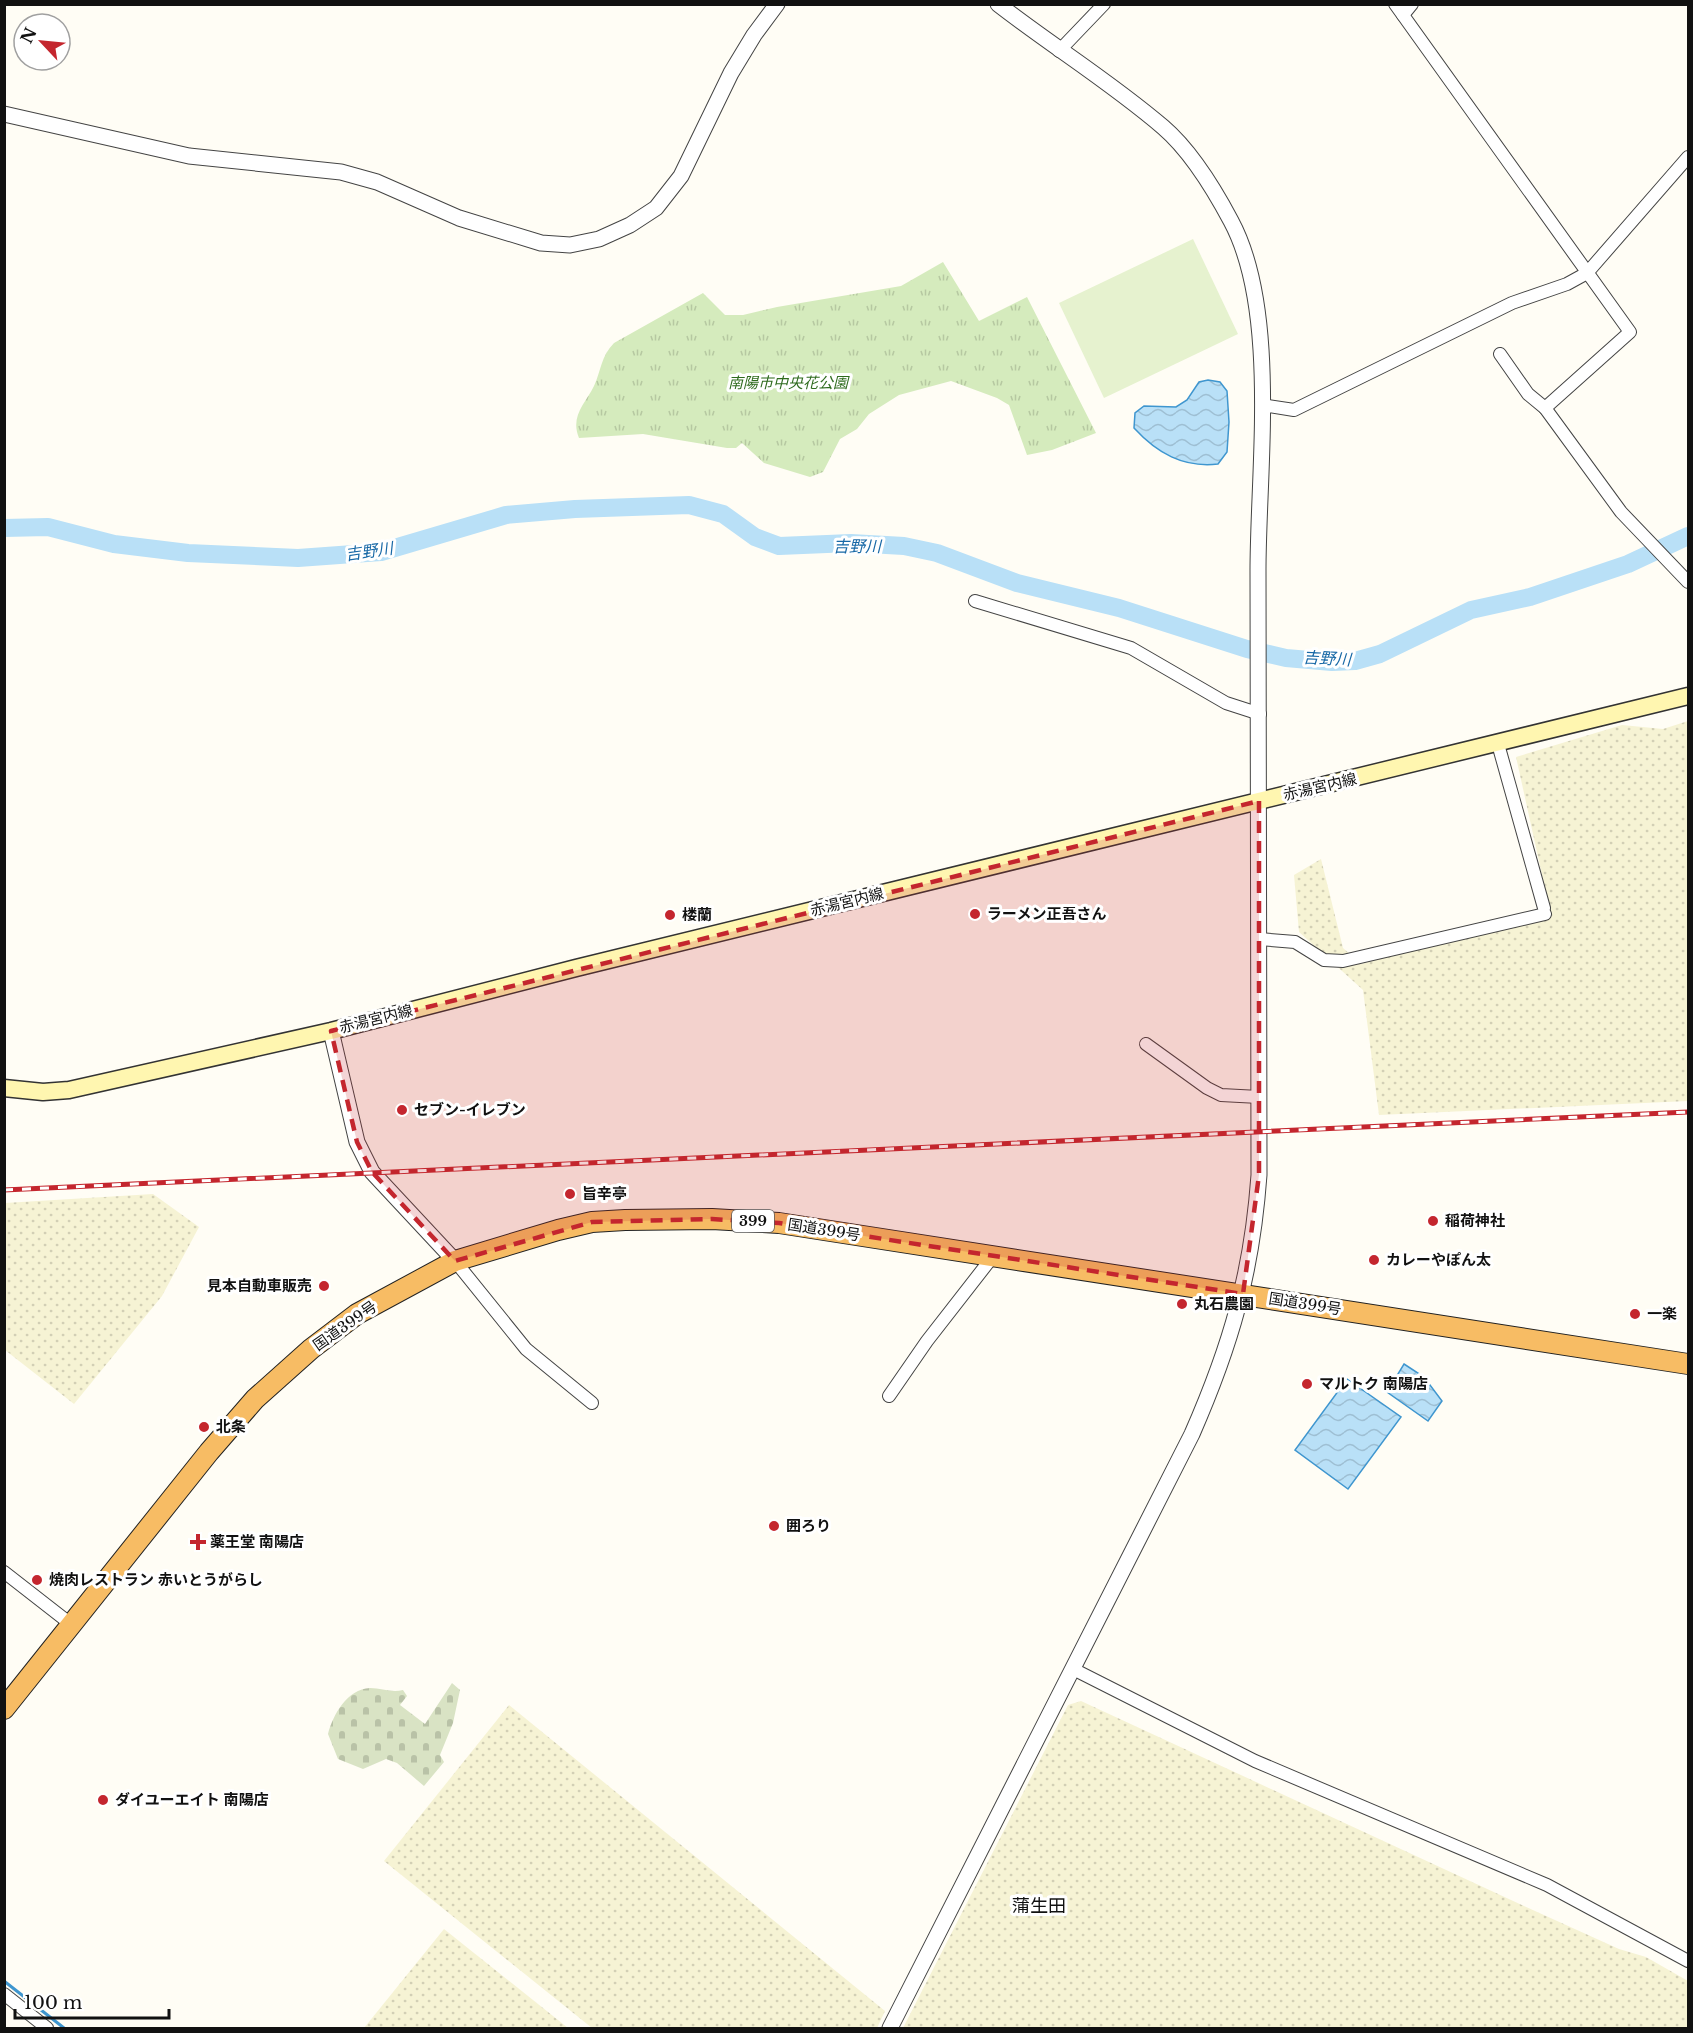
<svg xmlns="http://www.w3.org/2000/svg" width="1693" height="2033" font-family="'Libre Baskerville','Noto Sans JP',serif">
  <defs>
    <pattern id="farmland-dots" width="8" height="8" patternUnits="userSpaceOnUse" patternTransform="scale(1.5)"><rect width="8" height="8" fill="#f6f3d4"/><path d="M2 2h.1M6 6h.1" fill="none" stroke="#d2cfb5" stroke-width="1.8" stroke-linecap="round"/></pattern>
    <pattern id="cemetery-stones" width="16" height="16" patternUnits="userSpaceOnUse" patternTransform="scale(1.5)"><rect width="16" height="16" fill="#d9e3c4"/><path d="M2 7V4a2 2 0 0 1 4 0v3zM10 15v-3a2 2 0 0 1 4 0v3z" fill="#b9c2a7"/></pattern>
    <pattern id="park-tufts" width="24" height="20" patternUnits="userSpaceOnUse" patternTransform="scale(1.5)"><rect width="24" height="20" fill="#d5ebbd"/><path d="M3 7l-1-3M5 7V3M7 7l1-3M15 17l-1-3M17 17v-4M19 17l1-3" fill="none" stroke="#b6c8a1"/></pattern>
    <pattern id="water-waves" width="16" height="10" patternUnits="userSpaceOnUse" patternTransform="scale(1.5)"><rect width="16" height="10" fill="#b9e0f7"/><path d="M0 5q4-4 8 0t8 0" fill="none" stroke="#9ebfd3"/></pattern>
  </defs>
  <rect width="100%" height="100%" fill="#fffdf5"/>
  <!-- farmland -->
  <g fill="url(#farmland-dots)">
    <polygon points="1688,721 1688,1101 1379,1115 1363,990 1299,932 1294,875 1321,859 1343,948 1361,964 1550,911 1516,757 1622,725 1663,729"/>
    <polygon points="153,1194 199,1227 162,1296 74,1404 5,1350 5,1203"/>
    <polygon points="1081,1701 1524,1906 1619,1949 1646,1957 1688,1981 1688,2028 903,2028 1068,1705"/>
    <polygon points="509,1705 885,2011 877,2028 592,2028 384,1861"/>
    <polygon points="444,1929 568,2028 364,2028"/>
  </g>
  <!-- cemetery -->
  <path fill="url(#cemetery-stones)" d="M452,1683L460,1690L453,1723L440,1755L444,1762L424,1786L397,1763L386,1759L363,1769L338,1759L328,1734C333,1715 347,1689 370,1688C382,1688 391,1693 403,1690L407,1696L400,1705L425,1724Z"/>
  <!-- park -->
  <path fill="url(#park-tufts)" d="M943,262L979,321L1027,297L1096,433L1052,450L1027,455L1009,405L997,398L951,381L899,395L869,414L857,429L840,439L823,472L810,477L764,463L742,443L736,448H727L643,434L579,438C570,416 585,404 594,386C601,371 601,356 614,343L703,293L725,315H743L777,307L901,286Z"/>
  <!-- pitch -->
  <polygon fill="#e6f2cf" points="1193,239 1238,334 1104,398 1059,303"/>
  <!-- water -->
  <g fill="url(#water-waves)" stroke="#3f96cf" stroke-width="1.5">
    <path d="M1208,380L1220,382L1227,391L1229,422L1227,452L1218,464C1183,468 1157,453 1134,428L1135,413L1144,406L1176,407L1187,400L1199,382Z"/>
    <polygon points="1404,1364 1424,1377 1442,1401 1428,1421 1387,1392"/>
    <polygon points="1347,1379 1401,1417 1348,1489 1295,1450"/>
  </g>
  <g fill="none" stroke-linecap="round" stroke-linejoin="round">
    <!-- stream -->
    <polyline stroke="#3f96cf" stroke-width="3" points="4,1981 64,2028"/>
    <!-- river -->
    <polyline stroke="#b9e0f7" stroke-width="18" points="4,528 48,527 114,544 188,553 298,558 381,552 506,515 575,509 689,505 723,514 755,537 779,546 851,543 904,546 937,553 1017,583 1119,608 1247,649 1286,658 1332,662 1355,661 1380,654 1471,610 1530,597 1628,564 1688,536"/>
    <!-- minor casing -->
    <g stroke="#444" stroke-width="14">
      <g id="minor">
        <polyline points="1395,4 1630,332 1545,408 1621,512 1688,582"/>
        <polyline points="1403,15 1412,4"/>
        <polyline points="1059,51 1104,4"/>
        <polyline points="1500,354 1528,394 1545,408"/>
        <polyline points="1262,405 1294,410 1512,303 1567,284 1587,273 1688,157"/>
        <polyline points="975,601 1131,648 1226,703 1260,714"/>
        <polyline points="1498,744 1544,908"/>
        <polyline points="1259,939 1295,942 1324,960 1343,961 1545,914"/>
        <polyline points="1146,1044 1207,1088 1221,1095 1259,1097"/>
        <polyline points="455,1261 526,1349 592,1403"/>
        <polyline points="889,1396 927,1341 994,1255"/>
        <polyline points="4,1572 72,1625"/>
        <polyline points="1073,1669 1255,1761 1547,1885 1688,1961"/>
        <polyline points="4,1994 47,2028"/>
      </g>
    </g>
    <!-- tertiary casing -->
    <g stroke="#444" stroke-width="17">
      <g id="tertiary">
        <polyline points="4,114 189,156 341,172 377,182 459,218 541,243 570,245 599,239 630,225 656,208 681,176 731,73 754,35 777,4"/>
        <polyline points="331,1031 357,1142 372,1172 455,1261"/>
        <path d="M890,2028L1192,1434C1231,1345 1252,1273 1259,1175C1260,974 1259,772 1258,570C1258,470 1279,310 1231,221C1214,189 1191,151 1163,127C1112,83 1052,46 998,4"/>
      </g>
    </g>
    <!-- secondary casing -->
    <g stroke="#333" stroke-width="19">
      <polyline id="secondary" points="4,1088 43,1092 69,1090 331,1031 576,968 1688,696"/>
    </g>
    <!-- trunk casing -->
    <g stroke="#222" stroke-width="22">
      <polyline id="trunk" points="4,1709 209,1452 255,1399 311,1349 357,1314 455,1261 558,1230 592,1222 625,1220 712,1219 779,1223 1688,1364"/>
    </g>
    <!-- minor -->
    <use href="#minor" stroke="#fff" stroke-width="12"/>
    <!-- tertiary -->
    <use href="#tertiary" stroke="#fff" stroke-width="15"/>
    <!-- secondary -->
    <use href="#secondary" stroke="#fff6b0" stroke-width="16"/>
    <!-- trunk -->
    <use href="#trunk" stroke="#f7bc64" stroke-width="20"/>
    <!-- rail casing -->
    <g stroke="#c4262e" stroke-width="5">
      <polyline id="rail" points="4,1190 1688,1112"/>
    </g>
    <!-- rail -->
    <use href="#rail" stroke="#fff" stroke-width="3" stroke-dasharray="9" stroke-linecap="butt"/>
  </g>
  <!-- marked area -->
  <path fill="#c4262e" fill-opacity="0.2" stroke="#c4262e" stroke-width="4.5" stroke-dasharray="12 8" stroke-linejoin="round" d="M1259,801V1175L1243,1294L779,1223L712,1219L592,1222L455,1261L372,1172L357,1142L331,1031Z"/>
  <!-- markers -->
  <g fill="#c4262e" stroke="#fff" stroke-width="2">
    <circle cx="975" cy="914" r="6"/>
    <circle cx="670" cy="915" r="6"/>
    <circle cx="402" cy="1110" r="6"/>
    <circle cx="570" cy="1194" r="6"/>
    <circle cx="1433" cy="1221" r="6"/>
    <circle cx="1374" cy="1260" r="6"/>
    <circle cx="324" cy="1286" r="6"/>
    <circle cx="1182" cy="1304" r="6"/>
    <circle cx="1635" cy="1314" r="6"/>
    <circle cx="1307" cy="1384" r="6"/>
    <circle cx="204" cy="1427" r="6"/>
    <circle cx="774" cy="1526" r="6"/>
    <path d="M195 1533h6v6h6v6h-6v6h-6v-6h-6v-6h6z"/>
    <circle cx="37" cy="1580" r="6"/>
    <circle cx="103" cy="1800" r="6"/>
  </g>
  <g text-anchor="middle" stroke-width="6" stroke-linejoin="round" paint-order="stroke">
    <!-- shield labels -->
    <rect fill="#fff" stroke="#585858" stroke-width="1.5" x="732" y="1210" width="42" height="22" rx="4.5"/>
    <g font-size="14" font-weight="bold" fill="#111">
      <text x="753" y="1226">399</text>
    </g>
    <!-- park labels -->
    <g font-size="15" font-style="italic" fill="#2f6b1f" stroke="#fff">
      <text x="788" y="388">南陽市中央花公園</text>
    </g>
    <!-- street labels -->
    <g font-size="15" fill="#111" stroke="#fff">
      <text transform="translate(1320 787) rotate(-13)" y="5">赤湯宮内線</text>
      <text transform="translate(847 902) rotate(-14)" y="5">赤湯宮内線</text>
      <text transform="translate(376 1019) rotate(-14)" y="5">赤湯宮内線</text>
      <text transform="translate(824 1230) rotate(9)" y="5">国道399号</text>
      <text transform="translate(1305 1304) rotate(9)" y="5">国道399号</text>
      <text transform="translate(345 1326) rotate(-35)" y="5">国道399号</text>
    </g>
    <!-- poi labels -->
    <g font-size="15" font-weight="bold" fill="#111" stroke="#fff" text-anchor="start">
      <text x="987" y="919">ラーメン正吾さん</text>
      <text x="682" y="920">楼蘭</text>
      <text x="414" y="1115">セブン-イレブン</text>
      <text x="582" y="1199">旨辛亭</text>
      <text x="1445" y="1226">稲荷神社</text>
      <text x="1386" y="1265">カレーやぽん太</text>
      <text x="312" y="1291" text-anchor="end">見本自動車販売</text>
      <text x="1194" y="1309">丸石農園</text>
      <text x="1647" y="1319">一楽</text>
      <text x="1319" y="1389">マルトク 南陽店</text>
      <text x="216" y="1432">北条</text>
      <text x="786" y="1531">囲ろり</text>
      <text x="210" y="1547">薬王堂 南陽店</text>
      <text x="49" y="1585">焼肉レストラン 赤いとうがらし</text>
      <text x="115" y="1805">ダイユーエイト 南陽店</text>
    </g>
    <!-- water labels -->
    <g font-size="16" font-style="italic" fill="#1768a6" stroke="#fff">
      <text x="857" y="552">吉野川</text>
      <text transform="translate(369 551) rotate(-8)" y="6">吉野川</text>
      <text transform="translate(1327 658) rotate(3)" y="6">吉野川</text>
    </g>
    <!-- quarter labels -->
    <g font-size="18" fill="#111" stroke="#fff">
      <text x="1039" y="1912">蒲生田</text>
    </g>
  </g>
  <!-- border -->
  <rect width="1693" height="2033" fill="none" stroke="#111111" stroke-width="12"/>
  <!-- north arrow -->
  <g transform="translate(42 42) rotate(296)"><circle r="28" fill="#ffffff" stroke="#a0a0a0" stroke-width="1.5"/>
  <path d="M0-4.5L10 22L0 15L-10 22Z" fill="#c4262e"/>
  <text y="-9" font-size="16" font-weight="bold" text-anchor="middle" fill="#111111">N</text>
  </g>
  <!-- scale -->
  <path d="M15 2009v9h154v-9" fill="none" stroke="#111111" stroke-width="3"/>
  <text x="24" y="2009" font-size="18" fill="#111111" stroke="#ffffff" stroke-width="4.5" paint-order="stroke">100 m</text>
</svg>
